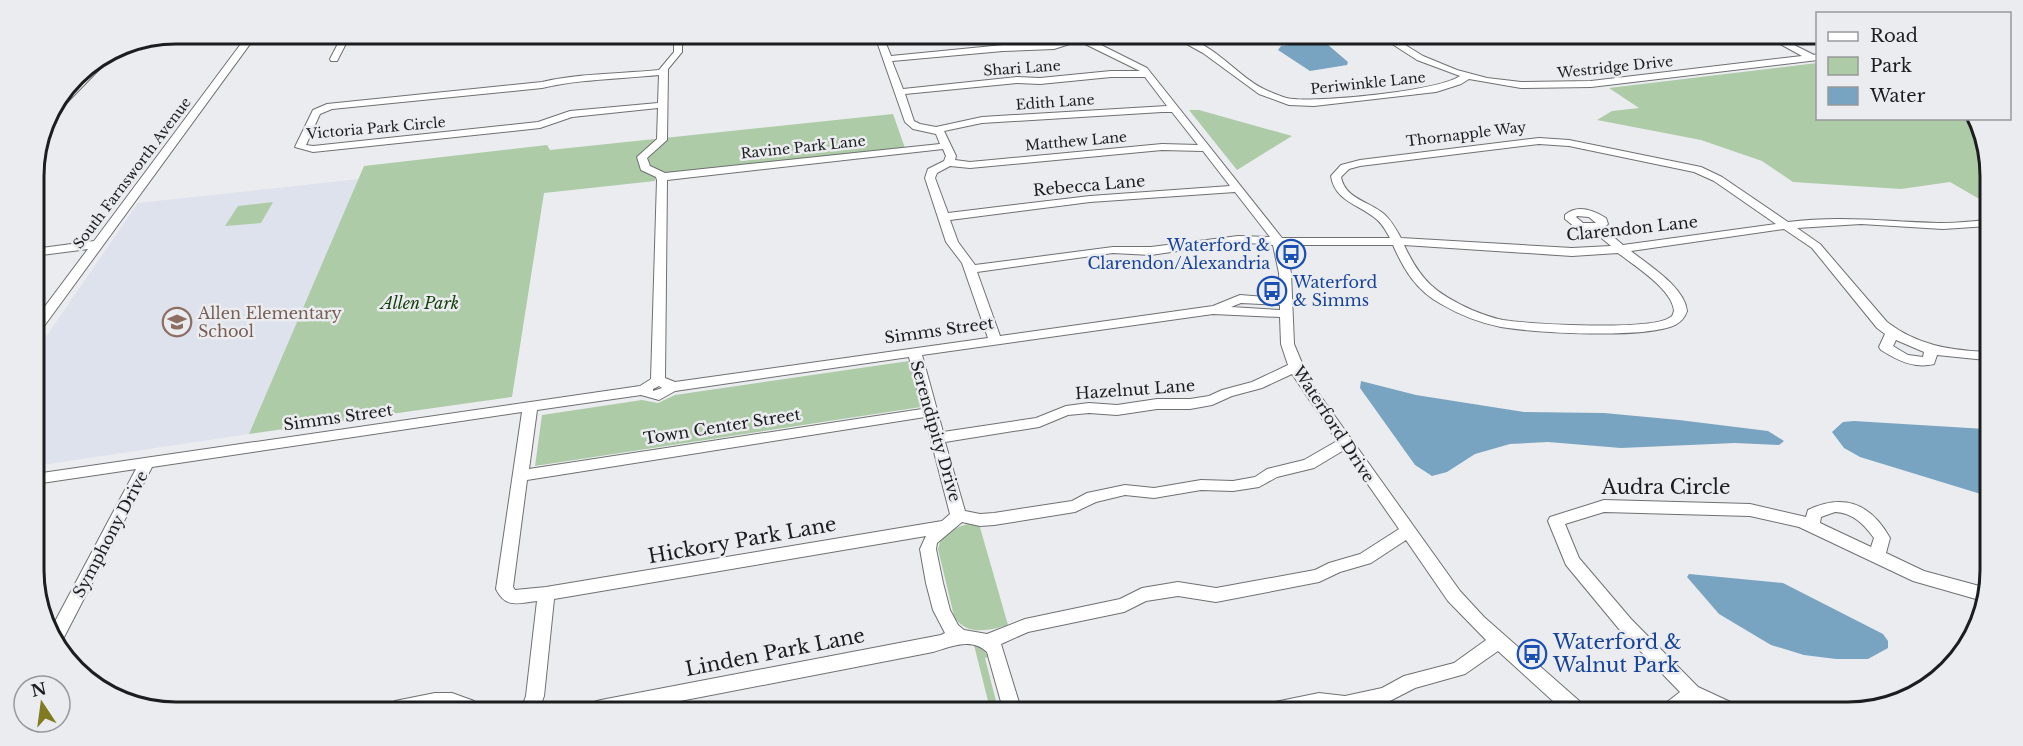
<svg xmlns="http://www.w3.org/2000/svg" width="2023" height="746" font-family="'Libre Baskerville',serif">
  <rect width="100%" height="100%" fill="#ebecef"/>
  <!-- built -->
  <polygon fill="#dee2ec" points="359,179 249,434 35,466 34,354 138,203"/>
  <!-- green -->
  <g fill="#adcba7">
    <polygon points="1817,63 1818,118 1972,119 1989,156 1988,204 1950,182 1901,189 1793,182 1762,161 1701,140 1597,120 1612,111 1639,108 1609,88"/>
    <polygon points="1189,110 1199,110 1292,136 1237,170"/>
    <polygon points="893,114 905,148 656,175 655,181 544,193 512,397 249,434 364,166 547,145 550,150"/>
    <polygon points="273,202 261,223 225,226 238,206"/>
    <polygon points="909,361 921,407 535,466 542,415 642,400 658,403 675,395"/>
    <path d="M975,523L979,524L1008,625C989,631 965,636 954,616L938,549L941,539C951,530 961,524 975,523Z"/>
    <path d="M974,645C981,647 985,650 988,657L985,658L998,709H990Z"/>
  </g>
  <!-- water -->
  <g fill="#79a4c1">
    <polygon points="1312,38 1320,38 1348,62 1347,65 1310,71 1278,50 1281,46 1308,42 1312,41"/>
    <polygon points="1361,381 1416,395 1524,412 1604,413 1679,420 1768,431 1784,441 1779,445 1735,443 1621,448 1548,442 1510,444 1475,454 1447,472 1432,476 1415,465 1360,388"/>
    <polygon points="1854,421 1985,429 1984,495 1860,457 1844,448 1832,432 1843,422"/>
    <polygon points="1689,574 1783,583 1883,634 1888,641 1888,648 1868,659 1836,659 1804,655 1771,645 1719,614 1687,577"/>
  </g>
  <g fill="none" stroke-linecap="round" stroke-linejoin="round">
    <!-- street casing -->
    <g stroke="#6f7072" stroke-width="2">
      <g id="street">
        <polygon points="249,33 258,33 39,333 34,334 34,321 88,249 34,256 34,249 94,241"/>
        <polygon points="343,34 351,34 337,61 331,61 330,59"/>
        <path d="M674,35H682V52L668,69L667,140L647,158L650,166L665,173L940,144L936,134L913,129L905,122L875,36H883L891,56L1003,45L1053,43L1074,37H1085L1147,68L1282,238H1390C1386,231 1382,223 1375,218C1358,204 1335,201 1331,176L1341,165L1360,160L1539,138L1569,140L1701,167L1722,177L1788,222C1840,215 1890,222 1941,223C1957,223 1973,221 1988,220V226L1943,229L1861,224L1797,228L1820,244L1887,322C1917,345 1949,350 1986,352V360L1937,355L1934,364C1914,369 1897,360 1881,350L1879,347L1885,334L1877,328L1812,248L1784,229L1631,251C1648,265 1685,287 1687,311C1685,317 1681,322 1675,325C1644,339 1537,333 1501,327C1480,323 1460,315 1441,304C1416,290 1404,270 1393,245H1285L1291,273L1294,344L1309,380L1460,591L1484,617L1585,706L1587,712H1565L1498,651L1465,674L1415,688L1386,703L1351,711L1266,710L1268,704L1275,702L1319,693L1345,696L1382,688L1404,676L1454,663L1486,640L1448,601L1406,540L1371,563L1340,572L1319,582L1216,602L1178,596L1146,601L1124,612L1028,632L1001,644L1021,709H1003L987,652C971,637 951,647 933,652L644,708L592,707L594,702L601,700L941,635L945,633L933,610L926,583L920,549L926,536L554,599L544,696L540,707H522L526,696L537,601C518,603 506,609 496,589L522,412L152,467L61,643L58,644L51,629L136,469L35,484V474L640,386L651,379L657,180L656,177L641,170L637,157L657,139L658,108L572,117L540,128L313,152L295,147L313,110L327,104L542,82C580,73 620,74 659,70L674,52ZM1079,41L1140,71H1111L1040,78L1017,77L903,89L892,61L1003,51L1054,49ZM659,75L658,103L570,111L538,122L313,146L306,145L320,114L332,109L542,88C580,79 620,79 659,75ZM1111,77H1145L1167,106L982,117L936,127L920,124L914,121L905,94L1017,83L1040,84ZM1162,112H1172L1198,145L1162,144L970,162L955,160L956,156L944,131L982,123ZM1539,144L1569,146L1694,172L1714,181L1776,224L1623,245L1603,228L1608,224L1606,218C1593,210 1577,204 1565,215V219L1576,228L1593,231L1611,246L1572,248L1401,238C1396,229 1391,220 1384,214C1369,201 1345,199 1341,177L1349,169L1360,166ZM943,149L946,156L944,161L928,169L925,178L946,242L962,263L988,338L675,382L665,378L667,180ZM1162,150L1203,151L1230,186L1090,196L948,213L935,178L937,173L950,166L970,168ZM1235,192L1270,237L1238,236L1151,247H1113L975,265L958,242L950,220L1090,202ZM1577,216L1589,217L1596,223H1583L1576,217ZM1238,242L1273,245L1279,273L1280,298L1240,295L1213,306L1000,336L977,272L1113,253L1151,255ZM1404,245L1572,256L1618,253C1635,266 1673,290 1674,311C1672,316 1673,316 1669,318C1648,331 1530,324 1503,320C1492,318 1482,314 1472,310C1435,293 1421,281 1404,245ZM1241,303L1280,305V310L1231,307ZM1213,314L1280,317L1281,344L1288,365L1252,382L1222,390L1209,396L1190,399H1157L1117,405L1089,403L1066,406L1036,418L943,432L922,355ZM1896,340L1924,352L1923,357L1908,355L1893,346ZM909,357L922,409L529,469L537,410L641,395L659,400L675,391ZM1292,374L1337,441L1304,460L1267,469L1255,477L1233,481L1201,480L1154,488L1125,485L1087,493L1072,501L994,513L980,514L965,511L945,442L1039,427L1068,415L1089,413L1117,415L1157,409H1190L1212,405L1232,396L1262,388ZM659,386L662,388L653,391V389ZM925,417L950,514L942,521L546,587L515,590L513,587L527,480ZM1344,450L1399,529L1360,554L1329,563L1315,570L1216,588L1178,582L1142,588L1120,599L1025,619L987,634L964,630L958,625L950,610L943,583L936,549L937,543L962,522L980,526L994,525L1075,512L1096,502L1125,495L1154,498L1201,490L1233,491L1259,487L1277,477L1314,468Z"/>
        <path d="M1174,37C1212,37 1235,77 1268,91C1276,94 1285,99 1294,99C1323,102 1438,91 1460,76L1417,60L1383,38H1394L1423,56L1457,70L1487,78L1521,82L1591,81L1802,56L1773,40H1784L1814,55L1818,54V60L1591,87L1521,88L1469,79L1461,84L1436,92L1314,106L1289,105L1259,94L1203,53Z"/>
        <polygon points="118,46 118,50 49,121 45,122 50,110 104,55"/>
        <path d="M1604,500L1750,504L1806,517L1808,510C1844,493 1871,504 1890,538L1886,553L1924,571L1983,587V601L1913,581L1799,527L1750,516L1604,512L1565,524L1579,558L1631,619L1698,687L1739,706L1741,712H1714L1694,702L1682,712H1660L1662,706L1680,692L1619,629L1566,565L1548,521L1550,517ZM1835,512C1853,513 1864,524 1874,538L1871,547L1820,523L1821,517Z"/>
        <polygon points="435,693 452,693 474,701 476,707 393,707 395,701"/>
      </g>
    </g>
    <!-- street -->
    <use href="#street" fill="#fff" fill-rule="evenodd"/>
  </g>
  <!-- icons -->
  <defs>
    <g id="bus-ring" transform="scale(1.5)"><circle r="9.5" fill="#ebecef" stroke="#1a4fb4" stroke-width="1.5"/><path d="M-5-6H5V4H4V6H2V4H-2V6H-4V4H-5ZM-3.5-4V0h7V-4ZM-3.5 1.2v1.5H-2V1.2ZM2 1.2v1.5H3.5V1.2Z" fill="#1a4fb4"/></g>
    <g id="school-ring" transform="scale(1.5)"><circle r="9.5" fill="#ebecef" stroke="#8d6e63" stroke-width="1.5"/><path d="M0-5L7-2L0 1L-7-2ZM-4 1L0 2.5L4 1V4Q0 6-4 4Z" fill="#8d6e63"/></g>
  </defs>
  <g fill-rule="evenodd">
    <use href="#bus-ring" x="1291" y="254"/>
    <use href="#bus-ring" x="1272" y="291"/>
    <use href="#school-ring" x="177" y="322"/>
    <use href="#bus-ring" x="1532" y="654"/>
  </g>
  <g text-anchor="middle" stroke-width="5" stroke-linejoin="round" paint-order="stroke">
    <!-- far-street labels -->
    <g font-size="14" fill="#1c1d1e" stroke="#ebecef">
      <text transform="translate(1615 67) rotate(-6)" y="5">Westridge Drive</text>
      <text transform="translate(1022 68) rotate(-4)" y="5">Shari Lane</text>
      <text transform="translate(1368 83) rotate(-6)" y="5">Periwinkle Lane</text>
      <text transform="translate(1055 102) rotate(-4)" y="5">Edith Lane</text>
      <text transform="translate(376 128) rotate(-5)" y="5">Victoria Park Circle</text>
      <text transform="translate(1466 134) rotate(-7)" y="5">Thornapple Way</text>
      <text transform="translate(1076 141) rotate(-5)" y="5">Matthew Lane</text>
      <text transform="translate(803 147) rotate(-6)" y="5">Ravine Park Lane</text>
      <text transform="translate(132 173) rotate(-53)" y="5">South Farnsworth Avenue</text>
    </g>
    <!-- street labels -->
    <g font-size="16" fill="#1c1d1e" stroke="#ebecef">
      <text transform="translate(1089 185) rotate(-5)" y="6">Rebecca Lane</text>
      <text transform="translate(1632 228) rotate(-6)" y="6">Clarendon Lane</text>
      <text transform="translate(939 330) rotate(-8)" y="6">Simms Street</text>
      <text transform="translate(1135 389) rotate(-4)" y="6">Hazelnut Lane</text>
      <text transform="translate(338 417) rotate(-8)" y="6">Simms Street</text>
      <text transform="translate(1334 424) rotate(57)" y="6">Waterford Drive</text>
      <text transform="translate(722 426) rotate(-9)" y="6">Town Center Street</text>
      <text transform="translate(936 431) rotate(74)" y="6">Serendipity Drive</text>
      <text transform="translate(110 534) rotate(-62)" y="6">Symphony Drive</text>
    </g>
    <!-- transit labels -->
    <g font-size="16" fill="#164399" stroke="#ebecef" text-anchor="end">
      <text x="1270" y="251">Waterford &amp;<tspan x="1270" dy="18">Clarendon/Alexandria</tspan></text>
      <text x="1293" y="288" text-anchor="start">Waterford<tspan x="1293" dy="18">&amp; Simms</tspan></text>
    </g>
    <!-- park labels -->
    <g font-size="16" font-style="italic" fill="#123e0a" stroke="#ebecef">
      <text x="420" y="309">Allen Park</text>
    </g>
    <!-- education labels -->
    <g font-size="16" fill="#785e54" stroke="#ebecef" text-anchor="start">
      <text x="198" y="319">Allen Elementary<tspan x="198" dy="18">School</tspan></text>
    </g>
    <!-- near-street labels -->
    <g font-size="20" fill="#1c1d1e" stroke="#ebecef">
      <text x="1666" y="494">Audra Circle</text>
      <text transform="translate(742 540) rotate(-10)" y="7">Hickory Park Lane</text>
      <text transform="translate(775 652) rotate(-11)" y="7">Linden Park Lane</text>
    </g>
    <!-- near-transit labels -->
    <g font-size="20" fill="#164399" stroke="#ebecef" text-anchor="start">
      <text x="1553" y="649">Waterford &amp;<tspan x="1553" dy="23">Walnut Park</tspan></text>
    </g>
  </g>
  <!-- crop -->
  <path d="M0 0H2023V746H0ZM176 44H1848A132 132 0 0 1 1980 176V570A132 132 0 0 1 1848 702H176A132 132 0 0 1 44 570V176A132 132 0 0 1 176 44Z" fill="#ebecef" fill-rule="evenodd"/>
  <path fill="none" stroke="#1c1d1e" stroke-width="3" d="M176 44H1848A132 132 0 0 1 1980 176V570A132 132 0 0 1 1848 702H176A132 132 0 0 1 44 570V176A132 132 0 0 1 176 44Z"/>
  <!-- legend -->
  <rect x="1816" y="12" width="195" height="108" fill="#ebecef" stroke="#98999b" stroke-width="1.5"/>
  <rect x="1828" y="32" width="30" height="9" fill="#ffffff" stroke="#98999b" stroke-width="1.5"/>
  <text x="1870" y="42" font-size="18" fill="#1c1d1e">Road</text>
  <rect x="1828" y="57" width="30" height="18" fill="#adcba7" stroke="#98999b" stroke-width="1.5"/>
  <text x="1870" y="72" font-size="18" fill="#1c1d1e">Park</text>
  <rect x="1828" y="87" width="30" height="18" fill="#79a4c1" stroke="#98999b" stroke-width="1.5"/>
  <text x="1870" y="102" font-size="18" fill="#1c1d1e">Water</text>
  <!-- north arrow -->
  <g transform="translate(42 704) rotate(347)"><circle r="28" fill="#ebecef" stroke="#98999b" stroke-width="1.5"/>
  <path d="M0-4.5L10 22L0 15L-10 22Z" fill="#807a20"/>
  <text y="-9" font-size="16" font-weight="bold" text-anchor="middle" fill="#1c1d1e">N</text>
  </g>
</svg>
